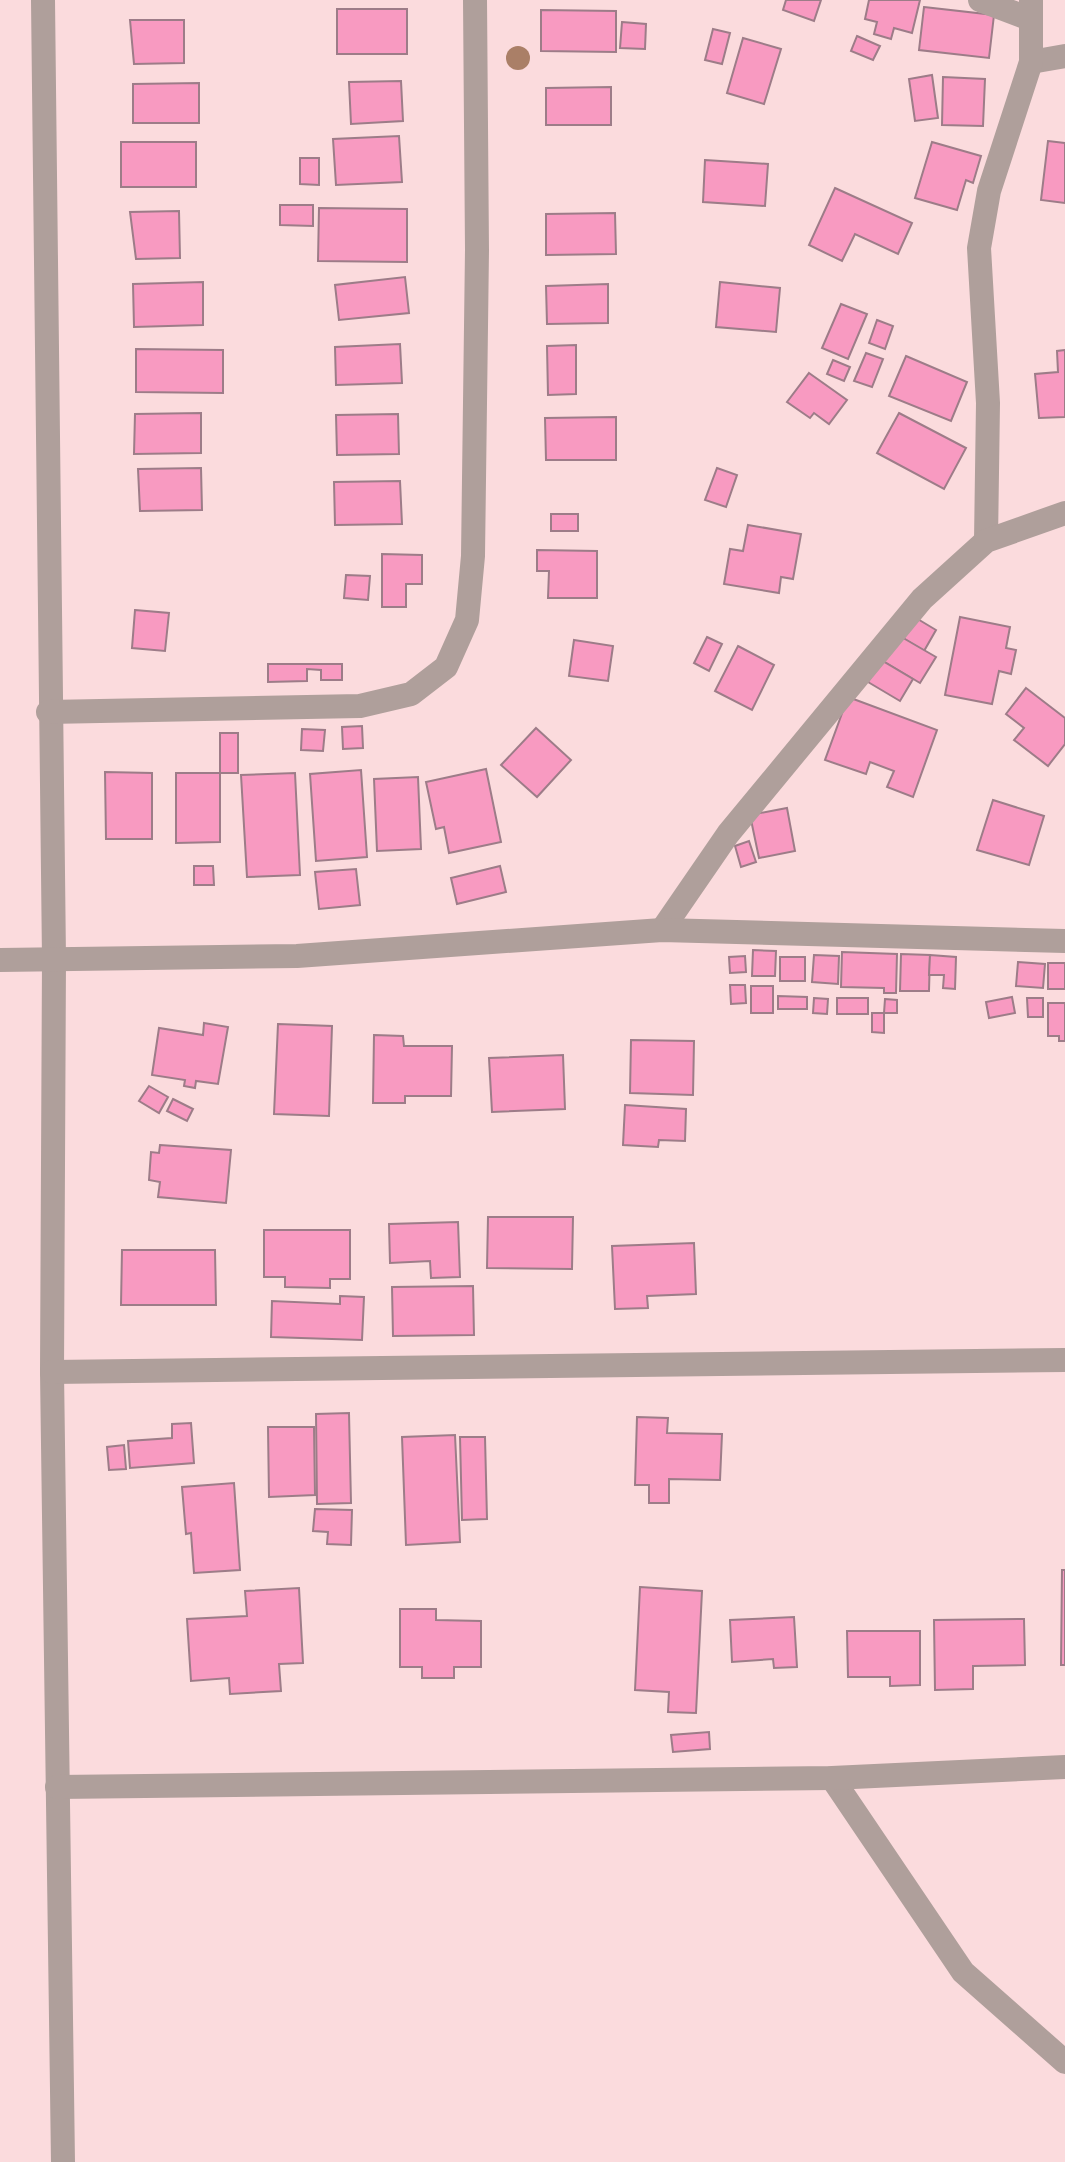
<svg xmlns="http://www.w3.org/2000/svg" width="1065" height="2162" font-family="'PT Serif',serif">
  <rect width="100%" height="100%" fill="#fbdbdd"/>
  <!-- building -->
  <g fill="#f89ac1" stroke="#9d7c88" stroke-width="2">
    <polygon points="786,0 821,0 814,21 783,10"/>
    <polygon points="869,0 920,0 912,33 894,28 891,39 874,34 877,22 865,19"/>
    <polygon points="924,7 994,15 989,58 919,50"/>
    <rect x="337" y="9" width="70" height="45"/>
    <polygon points="541,10 616,11 616,52 541,51"/>
    <polygon points="130,20 184,20 184,63 134,64"/>
    <polygon points="622,22 646,24 645,49 620,48"/>
    <polygon points="713,29 730,33 722,64 705,60"/>
    <polygon points="857,36 880,46 873,60 851,51"/>
    <polygon points="743,38 781,49 764,104 727,93"/>
    <polygon points="932,75 938,118 915,121 909,79"/>
    <polygon points="943,77 985,79 983,126 942,125"/>
    <polygon points="401,81 403,121 351,124 349,82"/>
    <polygon points="199,83 199,123 133,123 133,84"/>
    <polygon points="611,87 611,125 546,125 546,88"/>
    <polygon points="399,136 402,182 336,185 333,139"/>
    <polygon points="1048,141 1065,143 1065,203 1041,200"/>
    <rect x="121" y="142" width="75" height="45"/>
    <polygon points="932,142 981,156 973,183 966,180 957,210 915,198"/>
    <polygon points="300,158 319,158 319,185 300,184"/>
    <polygon points="705,160 768,164 765,206 703,202"/>
    <polygon points="835,188 912,223 898,254 855,234 842,261 809,245"/>
    <polygon points="280,205 313,205 313,226 280,225"/>
    <polygon points="319,208 407,209 407,262 318,261"/>
    <polygon points="179,211 180,258 136,259 130,212"/>
    <polygon points="615,213 616,254 546,255 546,214"/>
    <polygon points="405,277 409,313 339,320 335,285"/>
    <polygon points="203,282 203,325 134,327 133,284"/>
    <polygon points="720,282 780,288 776,332 716,327"/>
    <polygon points="608,284 608,323 547,324 546,286"/>
    <polygon points="841,304 867,314 848,359 822,348"/>
    <polygon points="877,320 893,326 885,349 869,343"/>
    <polygon points="400,344 402,383 336,385 335,347"/>
    <polygon points="576,345 576,394 548,395 547,346"/>
    <polygon points="136,349 223,350 223,393 136,392"/>
    <polygon points="1065,350 1065,417 1039,418 1035,374 1058,372 1057,351"/>
    <polygon points="866,353 883,359 872,387 854,381"/>
    <polygon points="906,356 967,382 951,421 889,396"/>
    <polygon points="833,360 850,367 844,381 827,374"/>
    <polygon points="809,373 847,400 829,424 814,413 810,418 787,402"/>
    <polygon points="201,413 201,453 134,454 135,414"/>
    <polygon points="899,413 966,448 944,489 877,453"/>
    <polygon points="398,414 399,454 337,455 336,415"/>
    <polygon points="616,417 616,460 546,460 545,418"/>
    <polygon points="201,468 202,510 140,511 138,469"/>
    <polygon points="717,468 737,475 726,507 705,500"/>
    <polygon points="400,481 402,524 335,525 334,482"/>
    <rect x="551" y="514" width="27" height="17"/>
    <polygon points="748,525 801,534 793,579 781,577 779,593 724,584 730,549 743,551"/>
    <polygon points="537,550 597,551 597,598 548,598 549,571 537,571"/>
    <polygon points="382,554 422,555 422,584 406,584 406,607 382,607"/>
    <polygon points="346,575 370,576 368,600 344,598"/>
    <polygon points="135,610 169,613 165,651 132,648"/>
    <polygon points="911,615 936,630 924,651 898,635"/>
    <polygon points="960,617 1010,627 1006,648 1016,650 1011,674 999,671 992,704 945,695"/>
    <polygon points="898,635 936,657 920,683 883,661"/>
    <polygon points="707,637 722,644 709,671 694,663"/>
    <polygon points="574,640 613,646 608,681 569,676"/>
    <polygon points="738,646 774,665 752,710 715,691"/>
    <polygon points="881,660 913,679 900,701 868,682"/>
    <polygon points="268,664 342,664 342,680 321,680 321,670 307,669 307,681 268,682"/>
    <polygon points="1026,688 1065,718 1065,744 1048,766 1014,740 1024,728 1006,714"/>
    <polygon points="848,697 937,730 913,797 887,787 894,771 870,762 866,774 825,760"/>
    <polygon points="362,726 363,748 343,749 342,727"/>
    <polygon points="536,728 571,760 537,797 501,765"/>
    <polygon points="302,729 325,730 323,751 301,750"/>
    <rect x="220" y="733" width="18" height="40"/>
    <polygon points="486,769 501,842 449,853 444,827 436,829 426,782"/>
    <polygon points="361,770 367,857 316,861 310,774"/>
    <polygon points="105,772 152,773 152,839 106,839"/>
    <polygon points="176,773 220,773 220,842 176,843"/>
    <polygon points="295,773 300,875 247,877 241,775"/>
    <polygon points="418,777 421,849 377,851 374,779"/>
    <polygon points="993,800 1044,816 1029,865 977,850"/>
    <polygon points="787,808 795,851 759,858 750,815"/>
    <polygon points="749,841 756,862 741,867 735,846"/>
    <polygon points="194,866 213,866 214,885 194,885"/>
    <polygon points="500,866 506,892 457,904 451,878"/>
    <polygon points="356,869 360,905 319,909 315,872"/>
    <polygon points="753,950 776,951 775,976 752,976"/>
    <polygon points="842,952 897,954 896,993 884,993 884,988 841,987"/>
    <polygon points="901,954 930,955 929,991 900,991"/>
    <polygon points="814,955 839,956 838,984 812,982"/>
    <polygon points="930,955 956,957 955,989 943,988 944,975 929,975"/>
    <polygon points="745,956 746,972 730,973 729,957"/>
    <rect x="780" y="957" width="25" height="24"/>
    <polygon points="1018,962 1045,964 1043,988 1016,986"/>
    <rect x="1048" y="963" width="17" height="26"/>
    <polygon points="730,985 745,985 746,1003 731,1004"/>
    <rect x="751" y="986" width="22" height="27"/>
    <polygon points="778,996 807,997 807,1009 778,1009"/>
    <polygon points="1012,997 1015,1013 989,1018 986,1002"/>
    <polygon points="814,998 828,999 827,1014 813,1013"/>
    <rect x="837" y="998" width="31" height="16"/>
    <polygon points="1027,998 1043,998 1043,1017 1028,1017"/>
    <polygon points="885,999 897,1000 897,1013 884,1013"/>
    <polygon points="1048,1003 1065,1003 1065,1041 1059,1041 1059,1036 1048,1036"/>
    <polygon points="872,1013 884,1013 884,1033 872,1032"/>
    <polygon points="204,1023 228,1027 218,1084 196,1081 195,1088 184,1086 185,1080 152,1075 159,1028 203,1035"/>
    <polygon points="278,1024 332,1026 329,1116 274,1114"/>
    <polygon points="374,1035 403,1036 404,1046 452,1046 451,1096 405,1096 405,1103 373,1103"/>
    <polygon points="631,1040 694,1041 693,1095 630,1093"/>
    <polygon points="563,1055 565,1109 492,1112 489,1058"/>
    <polygon points="149,1086 168,1097 159,1113 139,1101"/>
    <polygon points="173,1099 193,1109 187,1121 167,1111"/>
    <polygon points="625,1105 686,1109 685,1141 659,1140 658,1147 623,1145"/>
    <polygon points="160,1145 231,1150 226,1203 158,1197 160,1182 149,1180 151,1152 159,1153"/>
    <polygon points="488,1217 573,1217 572,1269 487,1268"/>
    <polygon points="458,1222 460,1277 431,1278 430,1261 390,1263 389,1224"/>
    <polygon points="264,1230 350,1230 350,1279 330,1279 330,1288 285,1287 285,1277 264,1277"/>
    <polygon points="694,1243 696,1294 647,1296 648,1308 615,1309 612,1246"/>
    <polygon points="122,1250 215,1250 216,1305 121,1305"/>
    <polygon points="473,1286 474,1335 393,1336 392,1287"/>
    <polygon points="340,1296 364,1297 362,1340 271,1337 272,1301 340,1304"/>
    <polygon points="349,1413 351,1503 317,1504 316,1414"/>
    <polygon points="637,1417 668,1418 667,1433 722,1434 720,1480 669,1479 669,1503 649,1503 649,1485 635,1485"/>
    <polygon points="191,1423 194,1463 130,1468 128,1441 172,1438 172,1424"/>
    <polygon points="268,1427 314,1427 315,1495 269,1497"/>
    <polygon points="455,1435 460,1542 406,1545 402,1437"/>
    <polygon points="460,1437 485,1437 487,1519 462,1520"/>
    <polygon points="124,1445 126,1469 109,1470 107,1447"/>
    <polygon points="234,1483 240,1570 194,1573 191,1533 186,1534 182,1487"/>
    <polygon points="315,1509 352,1510 351,1545 327,1544 328,1532 313,1531"/>
    <polygon points="1062,1570 1065,1570 1065,1665 1061,1665"/>
    <polygon points="640,1587 702,1591 696,1713 668,1712 669,1692 635,1690"/>
    <polygon points="299,1588 303,1663 279,1664 281,1691 230,1694 229,1678 191,1681 187,1619 247,1616 245,1591"/>
    <polygon points="400,1609 436,1609 436,1620 481,1621 481,1667 454,1667 454,1678 422,1678 422,1667 400,1667"/>
    <polygon points="794,1617 797,1667 774,1668 773,1659 732,1662 730,1620"/>
    <polygon points="1024,1619 1025,1665 973,1666 973,1689 935,1690 934,1620"/>
    <polygon points="847,1631 920,1631 920,1685 890,1686 890,1677 848,1677"/>
    <polygon points="709,1732 710,1749 673,1752 671,1735"/>
  </g>
  <g fill="none" stroke-linecap="round" stroke-linejoin="round">
    <!-- minor -->
    <g stroke="#af9f9b" stroke-width="24">
      <polyline points="43,0 54,959 52,1372 63,2162"/>
      <polyline points="980,0 1030,19"/>
      <polyline points="1031,62 1065,56"/>
      <polyline points="986,541 988,403 979,248 989,191 1031,62 1031,0"/>
      <polyline points="48,712 360,706 411,694 446,667 467,620 473,556 477,250 475,0"/>
      <polyline points="662,930 728,834 922,599 986,541 1065,513"/>
      <polyline points="0,960 297,956 662,930 1065,941"/>
      <polyline points="52,1372 1065,1360"/>
      <polyline points="832,1778 963,1972 1065,2062"/>
      <polyline points="57,1787 832,1778 1065,1767"/>
    </g>
  </g>
  <!-- trees -->
  <circle fill="#aa7f67" cx="518" cy="58" r="12"/>
</svg>
